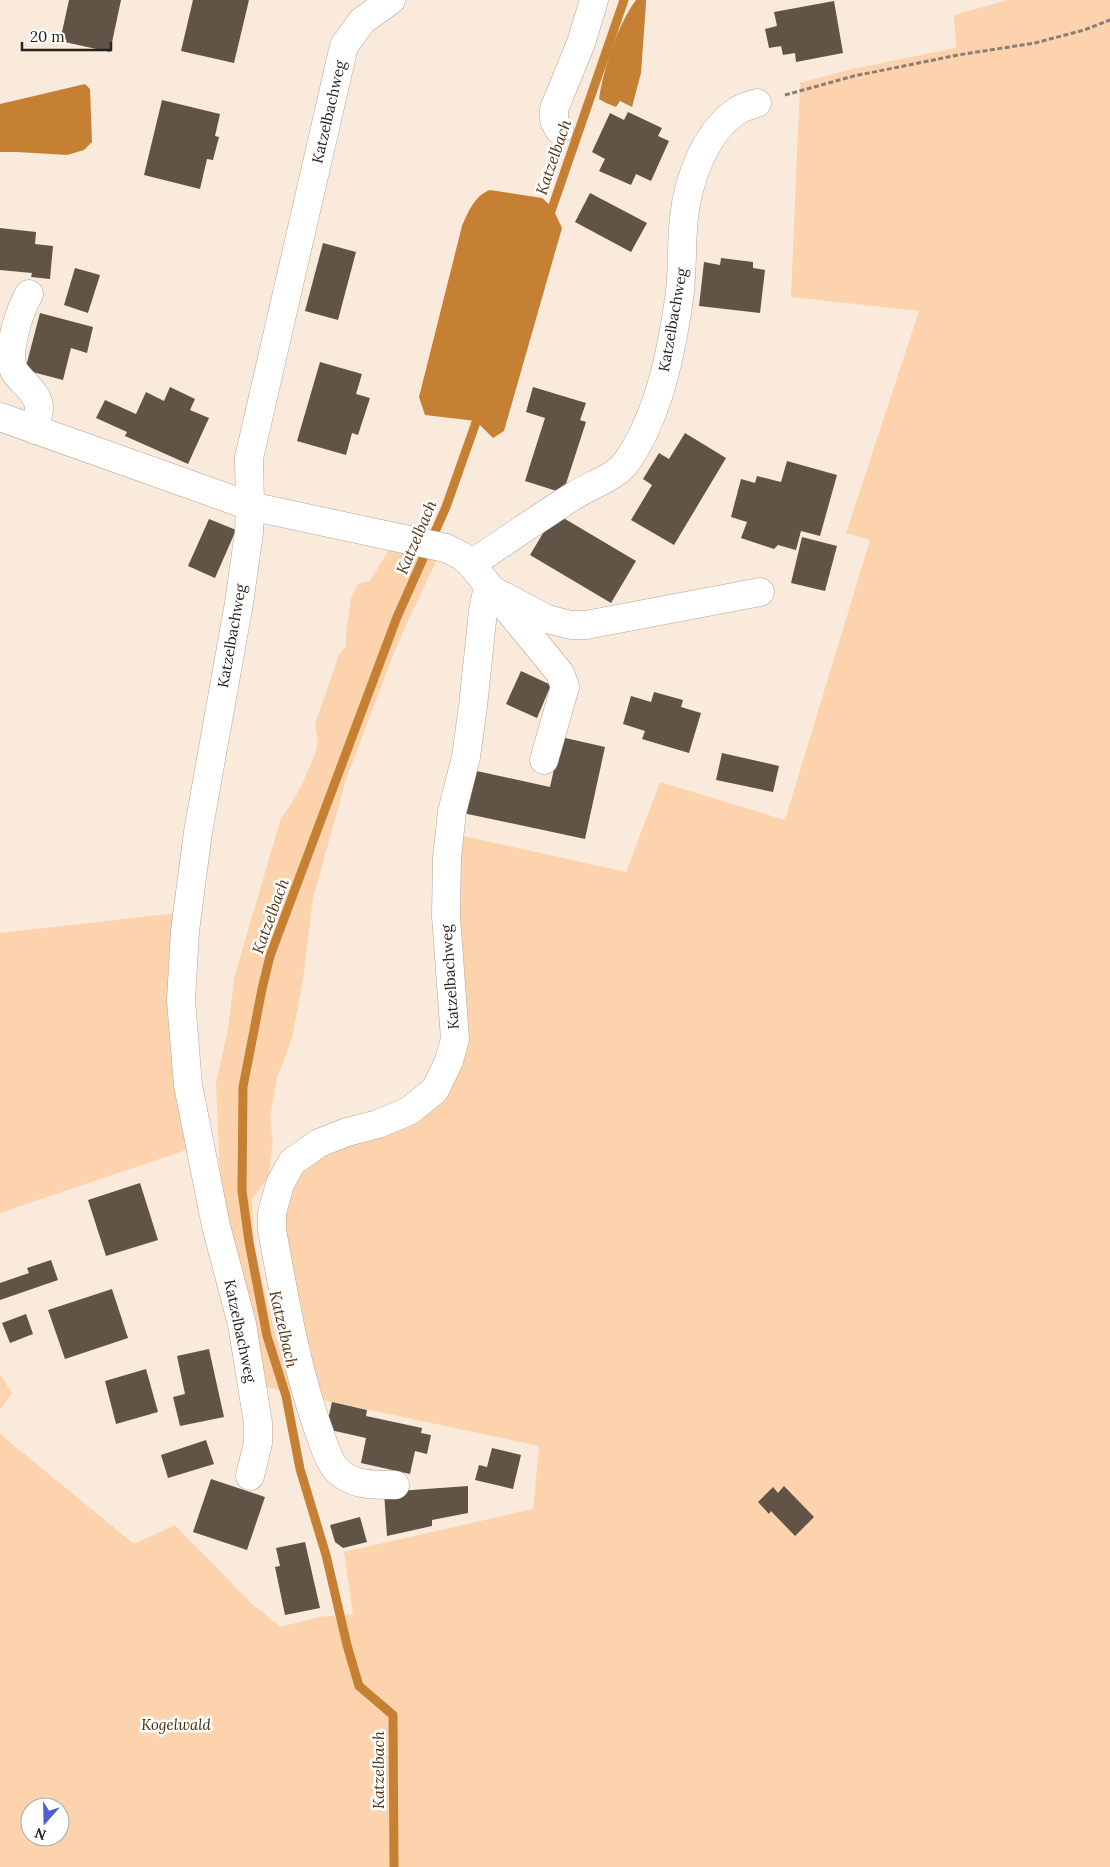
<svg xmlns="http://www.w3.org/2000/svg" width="1110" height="1867" font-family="Lora,serif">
  <rect width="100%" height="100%" fill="#faeadb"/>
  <!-- green -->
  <g fill="#fcd3ad" fill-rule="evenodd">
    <path d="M1008,0H1110V1867H0V1434L134,1544L175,1525L250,1602L280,1627L319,1617L353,1614L344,1552L533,1509L539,1446L318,1399L278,1229L299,1165L450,1081L453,919L459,835L626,872L660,782L785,820L870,540L846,533L919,311L791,297L800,83L852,69L956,48L954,15ZM30,1807H60V1837H30Z"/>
    <polygon points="391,546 439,556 409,618 392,658 346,780 313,898 303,980 292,1038 277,1078 270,1118 273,1142 268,1178 252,1199 254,1245 268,1307 292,1393 266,1387 230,1240 220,1176 216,1083 228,1029 234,978 281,818 290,806 303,782 315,754 318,743 315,724 339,655 346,646 346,632 351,598 359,583 370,581"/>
    <polygon points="177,913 192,1148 0,1213 0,933"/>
    <polygon points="0,1374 12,1393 0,1409"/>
  </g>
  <!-- water -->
  <g fill="#c68033">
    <path d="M636,0H646V3L641,73L632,107L620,101L616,107L606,103L599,99C604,67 617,26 636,0Z"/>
    <polygon points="85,84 90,89 92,142 84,150 67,155 17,152 0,152 0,104"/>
    <path d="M490,190L542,198L552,207L562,228L504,431L493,438L476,421L425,415L419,397L462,226C468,212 475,195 490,190Z"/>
  </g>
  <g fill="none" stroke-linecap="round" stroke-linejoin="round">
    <!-- stream -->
    <g stroke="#c68033" stroke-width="9">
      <polyline points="549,217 624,0"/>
      <polyline points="394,1867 393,1715 359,1686 347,1645 326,1555 300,1469 286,1396 267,1336 249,1242 242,1191 243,1087 262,989 270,956 397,617 446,507 480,411"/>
    </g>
  </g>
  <!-- building -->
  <g fill="#615447">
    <polygon points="69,0 121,0 110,52 60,41"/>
    <polygon points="193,0 249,0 234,63 181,51"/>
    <polygon points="834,1 843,53 796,62 795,53 783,55 781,46 769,48 765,29 777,26 774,12"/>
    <polygon points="162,100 220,114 215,136 219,137 213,160 207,159 200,189 144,175"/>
    <polygon points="628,112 662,128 658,136 669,141 651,181 636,174 631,185 599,171 605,159 592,152 610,113 624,120"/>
    <polygon points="590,193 647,223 631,252 575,222"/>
    <polygon points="0,228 36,232 35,244 53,246 50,279 31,277 32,273 0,270"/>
    <polygon points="323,243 356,252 338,320 305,311"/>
    <polygon points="721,258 753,262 753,268 765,270 760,313 699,306 704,262 720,265"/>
    <polygon points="75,268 100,275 88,313 64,305"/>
    <polygon points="40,313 93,327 87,353 71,348 63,380 25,370"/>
    <polygon points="320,362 362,374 356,394 370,398 358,435 352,433 346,455 297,441"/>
    <polygon points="170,387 195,399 190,410 209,418 188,464 125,436 127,432 96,418 105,400 136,414 146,392 164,401"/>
    <polygon points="533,387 586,403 580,420 586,422 563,493 525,481 545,418 526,412"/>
    <polygon points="685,433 726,458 674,545 631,520 652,485 643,479 659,453 669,459"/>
    <polygon points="787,461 837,475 820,536 801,531 796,550 778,545 774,549 741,538 747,522 731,517 741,479 755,483 757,476 781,482"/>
    <polygon points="555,513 636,561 611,603 530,555"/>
    <polygon points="209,519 236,530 215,578 188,566"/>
    <polygon points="802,537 837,546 825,591 791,583"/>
    <polygon points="521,671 551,685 537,718 506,704"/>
    <polygon points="654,692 683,700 681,707 701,713 689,753 642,739 645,731 623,724 631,696 651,702"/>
    <polygon points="561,737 605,747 585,839 463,813 472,770 550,787"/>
    <polygon points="722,753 779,766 773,792 716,780"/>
    <polygon points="140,1183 158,1240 106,1256 88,1200"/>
    <polygon points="51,1260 58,1280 0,1300 0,1283 29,1273 27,1268"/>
    <polygon points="112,1289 128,1338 65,1359 48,1310"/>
    <polygon points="26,1314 33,1334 10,1343 2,1323"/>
    <polygon points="209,1349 224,1417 180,1426 173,1397 185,1394 177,1356"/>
    <polygon points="146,1369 158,1412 116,1424 105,1381"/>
    <polygon points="332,1402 367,1410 366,1416 422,1428 421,1433 431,1435 427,1454 415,1451 410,1474 361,1463 366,1438 326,1429"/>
    <polygon points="206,1440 214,1464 168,1478 161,1455"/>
    <polygon points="492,1448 521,1455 513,1489 475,1480 479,1465 487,1467"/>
    <polygon points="211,1479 265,1497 247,1550 193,1532"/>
    <polygon points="468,1486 468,1513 432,1520 432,1526 387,1536 384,1492"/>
    <polygon points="784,1486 814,1517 795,1536 771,1511 769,1514 758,1502 773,1487 778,1493"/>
    <polygon points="360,1517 367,1542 343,1548 335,1542 330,1525"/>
    <polygon points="305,1542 320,1608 285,1615 275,1567 280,1566 276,1548"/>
  </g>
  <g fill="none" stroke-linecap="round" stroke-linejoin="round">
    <!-- minor casing -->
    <g stroke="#b3a497" stroke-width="29">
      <g id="minor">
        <polyline points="559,130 554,120 554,109 581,43 594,0"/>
        <path d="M29,294C20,310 4,355 15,372C22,383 38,392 39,407C39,414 36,422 35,430"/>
        <polyline points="0,417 250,506 249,458 344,46 362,21 391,0"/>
        <path d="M471,564C506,541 540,517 575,495C592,484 616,478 628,460C659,414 671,354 679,299C683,272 681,244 684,217C688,181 705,132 737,111C743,107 751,105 757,103"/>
        <polyline points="250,1476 258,1443 258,1423 242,1324 216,1226 188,1085 181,1000 185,931 198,832 239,603 249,532 250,506 446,548 462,556 471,564 492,590 547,619 571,625 586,625 760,592"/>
        <path d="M395,1485C374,1485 354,1486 338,1471C331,1465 324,1446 321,1437C296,1370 285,1300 272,1230V1213L280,1184L292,1162L319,1143L347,1132L378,1124L409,1111L435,1090L449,1061L455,1039L446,916L447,857L452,812L466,757L473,706L483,611L486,596L492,590L560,673L565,687L544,760"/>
      </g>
    </g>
    <!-- path -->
    <polyline stroke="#8a7f75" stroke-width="3" stroke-dasharray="5 2.5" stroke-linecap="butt" points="785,95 854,76 958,55 1035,43 1084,30 1110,20"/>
    <!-- minor -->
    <use href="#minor" stroke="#fff" stroke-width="28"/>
  </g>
  <g text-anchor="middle" stroke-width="5" stroke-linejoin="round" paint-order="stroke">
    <!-- street labels -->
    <g font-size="15" fill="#28221d" stroke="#fff">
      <text transform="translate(329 112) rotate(-77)" y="5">Katzelbachweg</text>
      <text transform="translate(673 320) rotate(-80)" y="5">Katzelbachweg</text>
      <text transform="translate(232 636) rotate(-80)" y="5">Katzelbachweg</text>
      <text transform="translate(450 977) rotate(-94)" y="5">Katzelbachweg</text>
      <text transform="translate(240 1331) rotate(78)" y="5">Katzelbachweg</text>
    </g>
    <!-- park labels -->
    <g font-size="15" font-style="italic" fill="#462908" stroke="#fff">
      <text x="176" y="1730">Kogelwald</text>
    </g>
    <!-- water labels -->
    <g font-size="16" font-style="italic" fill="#523515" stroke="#fff">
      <text transform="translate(553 157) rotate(-71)" y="6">Katzelbach</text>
      <text transform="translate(416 537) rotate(-67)" y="6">Katzelbach</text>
      <text transform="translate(270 916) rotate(-70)" y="6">Katzelbach</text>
      <text transform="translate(284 1329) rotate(77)" y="6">Katzelbach</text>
      <text transform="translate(378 1770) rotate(-90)" y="6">Katzelbach</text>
    </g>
  </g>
  <!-- north arrow -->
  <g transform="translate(45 1822) rotate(200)"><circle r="24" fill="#ffffff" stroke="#a9a7a5"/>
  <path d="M0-4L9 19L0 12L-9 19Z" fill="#515cd2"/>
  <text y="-8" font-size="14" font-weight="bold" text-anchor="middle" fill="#28221d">N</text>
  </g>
  <!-- scale -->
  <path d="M22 42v8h89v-8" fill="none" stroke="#28221d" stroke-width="2.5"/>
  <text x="30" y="42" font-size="15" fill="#28221d" stroke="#ffffff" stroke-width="4" paint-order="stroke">20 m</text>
</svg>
